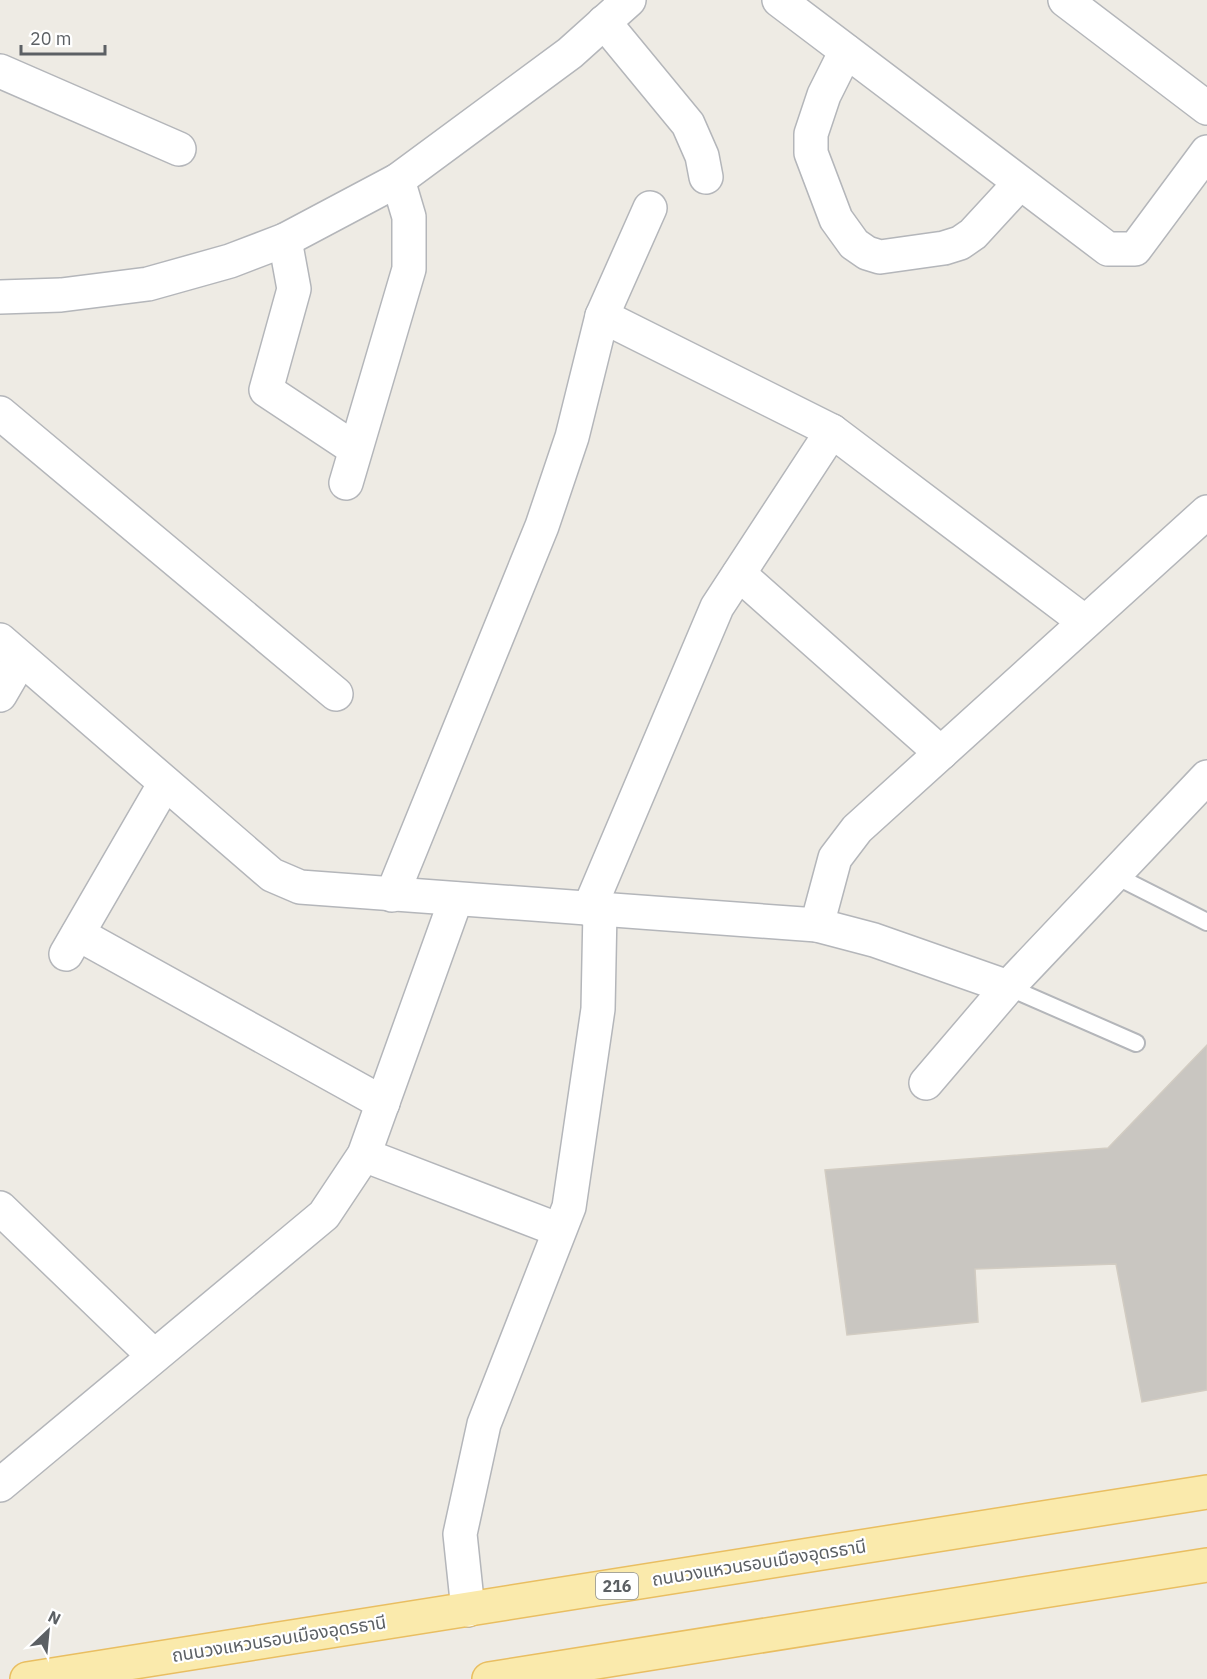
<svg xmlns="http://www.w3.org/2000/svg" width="1207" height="1679" font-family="'IBM Plex Sans','Noto Sans Thai',sans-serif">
  <rect width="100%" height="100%" fill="#eeebe4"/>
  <!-- building -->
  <polygon fill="#c9c6c1" stroke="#d2ccc2" stroke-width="1.5" points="1207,1045 1207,1390 1142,1402 1116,1264 975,1269 978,1322 847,1335 825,1170 1108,1148"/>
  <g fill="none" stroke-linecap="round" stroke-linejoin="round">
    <!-- service casing -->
    <g stroke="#b4b6ba" stroke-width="20">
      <g id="service">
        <polyline points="1114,875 1207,922"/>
        <polyline points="1008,987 1136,1043"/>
      </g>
    </g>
    <!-- minor casing -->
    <g stroke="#b4b6ba" stroke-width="36">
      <g id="minor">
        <polyline points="779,0 1108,249 1135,249 1207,152"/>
        <polyline points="1065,0 1207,108"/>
        <polyline points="604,22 688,124 702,156 706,177"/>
        <polyline points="846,51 824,95 811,134 811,153 836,219 854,244 867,253 880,257 944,248 960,243 973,234 1020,183"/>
        <polyline points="0,71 179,149"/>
        <polyline points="285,240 294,289 266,390 355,449"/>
        <polyline points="0,297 61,295 148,284 230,261 285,240 398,180 570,53 629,0"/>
        <polyline points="602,316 832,431 1085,622"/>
        <polyline points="0,413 336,694"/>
        <polyline points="346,483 409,269 409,217 398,180"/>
        <polyline points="739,574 941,753"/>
        <polyline points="0,640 272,875 300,887 817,925 874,940 1008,987"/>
        <polyline points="0,695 21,659"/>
        <polyline points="392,895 542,526 572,437 602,316 650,208"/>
        <polyline points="589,909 717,607 832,431"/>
        <polyline points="817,925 835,858 857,829 1207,512"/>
        <polyline points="78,934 383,1103"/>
        <polyline points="66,954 165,783"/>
        <polyline points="926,1083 1008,987 1207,777"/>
        <polyline points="364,1155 559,1230"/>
        <polyline points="0,1208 154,1356"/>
        <polyline points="0,1485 324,1215 364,1155 456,899"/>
        <polyline points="468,1610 460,1534 484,1424 569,1207 598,1009 600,910"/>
      </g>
    </g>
    <!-- primary casing -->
    <g stroke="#e9be61" stroke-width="36">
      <g id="primary">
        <polyline points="27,1679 1207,1492"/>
        <polyline points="489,1679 1207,1565"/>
      </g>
    </g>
    <!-- service -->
    <use href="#service" stroke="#fff" stroke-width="16"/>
    <!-- minor -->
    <use href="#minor" stroke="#fff" stroke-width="33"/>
    <!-- primary -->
    <use href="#primary" stroke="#faeaac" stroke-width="33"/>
  </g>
  <g text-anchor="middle" stroke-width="4.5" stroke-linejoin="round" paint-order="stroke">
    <!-- shield labels -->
    <rect fill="#fff" stroke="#8d9092" stroke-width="1.5" x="596" y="1573" width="42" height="26" rx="4.5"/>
    <g font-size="16" font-weight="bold" fill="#5c6064">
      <text x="617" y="1592">216</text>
    </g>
    <!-- street labels -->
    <g font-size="18" fill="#5c6064" stroke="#fff">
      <text transform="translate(759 1563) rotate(-9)" y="6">ถนนวงแหวนรอบเมืองอุดรธานี</text>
      <text transform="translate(279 1639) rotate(-9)" y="6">ถนนวงแหวนรอบเมืองอุดรธานี</text>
    </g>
  </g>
  <!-- north arrow -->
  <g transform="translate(48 1631) rotate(26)" stroke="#ffffff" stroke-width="4.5" paint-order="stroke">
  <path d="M0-4.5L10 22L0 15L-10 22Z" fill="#5c6064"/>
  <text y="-9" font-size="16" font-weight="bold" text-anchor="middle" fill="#5c6064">N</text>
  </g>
  <!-- scale -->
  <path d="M21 45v9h84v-9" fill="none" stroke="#5c6064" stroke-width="3"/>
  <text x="30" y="45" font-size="18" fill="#5c6064" stroke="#ffffff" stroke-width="4.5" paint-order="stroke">20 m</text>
</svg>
